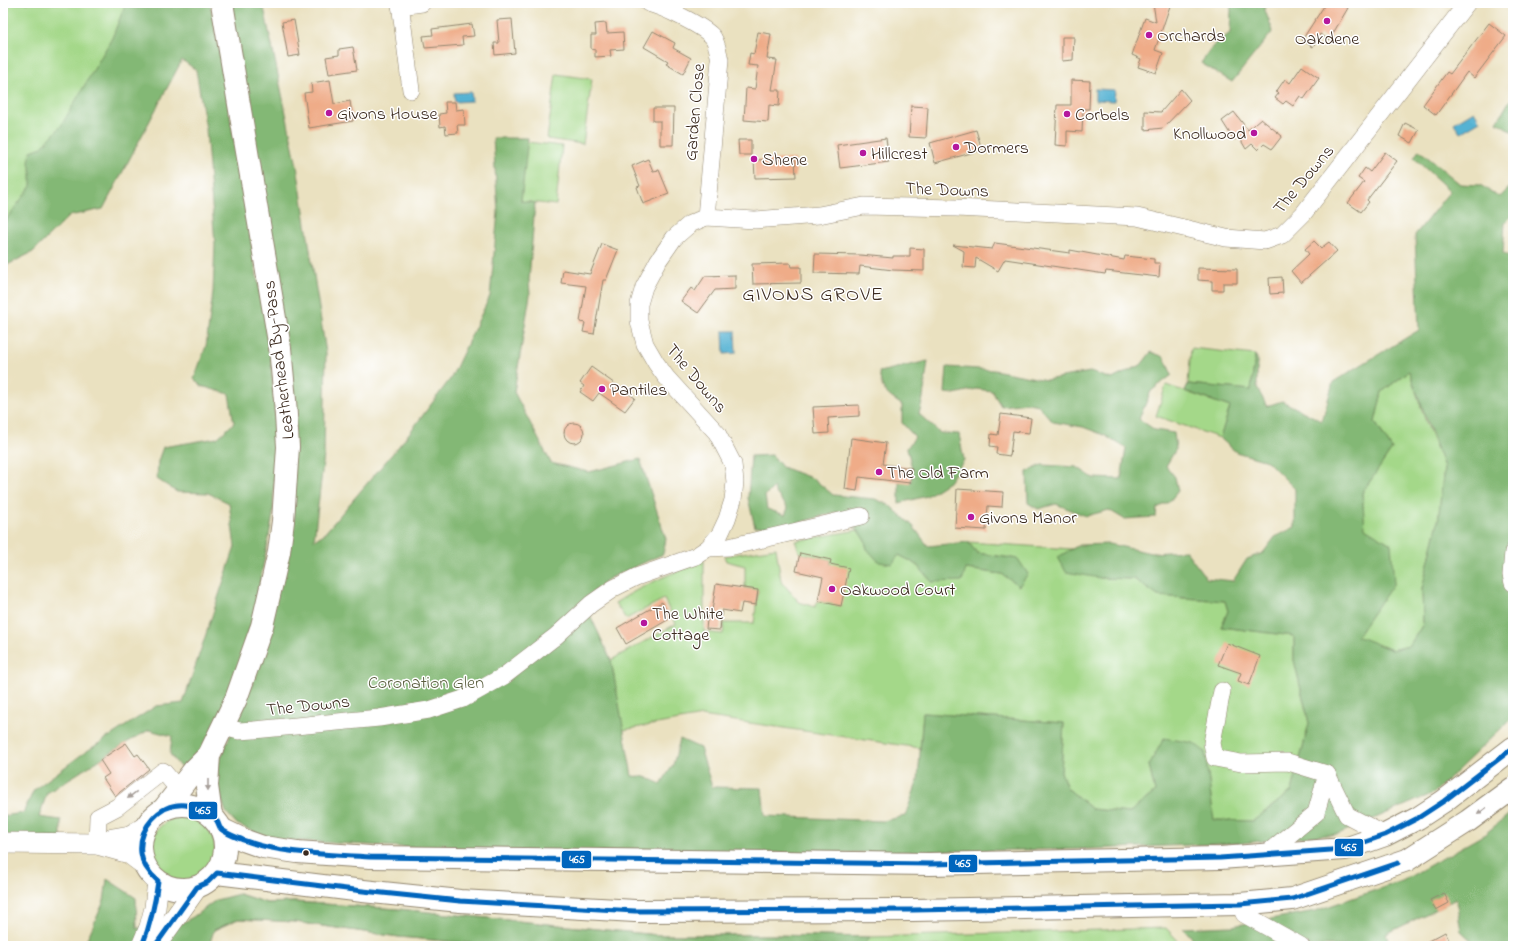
<svg xmlns="http://www.w3.org/2000/svg" width="1516" height="949" font-family="'Indie Flower',sans-serif">
  <rect width="100%" height="100%" fill="#fff"/>
  <filter id="ink" filterUnits="userSpaceOnUse"><feTurbulence type="fractalNoise" baseFrequency=".025" numOctaves="2"/><feDisplacementMap in="SourceGraphic" scale="8" xChannelSelector="R" yChannelSelector="G"/><feConvolveMatrix kernelMatrix="1 2 1 2 8 2 1 2 1" color-interpolation-filters="sRGB"/></filter>
  <filter id="wash" filterUnits="userSpaceOnUse"><feTurbulence type="fractalNoise" baseFrequency=".012" numOctaves="4" result="noise"/><feDisplacementMap in="SourceGraphic" scale="16" xChannelSelector="R" yChannelSelector="G"/><feGaussianBlur stdDeviation="0.9" result="paint"/><feColorMatrix in="noise" values="0 0 0 0 0 0 0 0 0 0 0 0 0 0 0 0 0 1.4 0 .05"/><feComposite in="paint" operator="in"/></filter>
  <g filter="url(#wash)">
    <rect width="100%" height="100%" fill="#eae1c0"/>
    <!-- green -->
    <g fill="#a4d889" stroke="#708154">
      <polygon points="3,3 143,3 113,75 3,227"/>
      <polygon points="556,74 592,79 583,144 547,139"/>
      <polygon points="527,142 562,146 556,205 521,201"/>
      <polygon points="1191,348 1255,355 1251,390 1188,384"/>
      <polygon points="1409,371 1426,422 1444,467 1438,522 1422,589 1423,624 1409,646 1392,650 1357,637 1373,612 1391,544 1364,528 1362,493 1392,449 1375,422 1382,392"/>
      <polygon points="1166,385 1230,407 1220,438 1156,416"/>
      <path d="M858,530L865,541L867,549L899,555L916,564L932,582L966,569L1002,574L1019,585L1018,559L977,553L968,542L1072,549L1058,558L1100,578L1134,579L1158,596L1225,601L1228,611L1221,627L1294,636V660L1309,723L1292,791L1253,821L1214,820L1205,752L1149,765L1155,792L1129,813L1092,809L1067,788L1061,772L1064,723L923,713L920,748L702,716L623,730L611,660L676,624L664,599L626,619L615,603C643,585 673,572 704,561V632L723,634L724,623H754L758,590L745,588V566L726,561L724,556L776,548L781,581L799,602L815,607L818,601L841,606L830,564L831,560L800,553L795,541Z"/>
      <circle cx="183" cy="849" r="32"/>
      <polygon points="239,894 267,903 294,902 398,909 657,935 771,935 870,937 1166,928 1183,946 502,946 399,937 295,922 238,919 214,930"/>
    </g>
    <!-- forest -->
    <g fill="#83b875" stroke="#5f714a" fill-rule="evenodd">
      <polygon points="126,3 210,3 222,66 255,266 270,345 276,432 273,515 254,613 235,686 214,734 190,763 180,767 170,754 172,736 149,730 126,743 47,793 39,817 61,820 61,838 3,836 3,816 23,813 34,790 81,755 156,706 183,703 235,547 229,503 208,493 177,492 157,479 158,461 163,447 217,438 234,423 229,394 201,386 194,379 206,346 213,292 215,244 206,129 196,70 182,60 103,209 69,216 33,252 3,267 3,224 31,186 31,172 29,162 31,151 42,147 61,126 112,38"/>
      <path d="M231,3H263L297,166L326,353L324,455L314,540L324,534L404,440L451,378L490,296L498,212L493,138H528L521,201L535,203L529,280L530,295L514,392L551,463L589,472L640,459L666,539L663,554L610,578L583,600L611,660L632,776L645,777L661,784L673,765L680,739L700,748L712,787L762,788L765,816L883,821L905,816L918,780L923,713L1064,723L1061,772L1067,788L1092,809L1129,813L1155,792L1149,765L1164,738L1194,743L1205,752L1214,820L1253,821L1292,791L1309,723L1294,660V636L1221,627L1228,611L1225,601L1158,596L1134,579L1100,578L1066,572L1058,557L1079,545L1109,544L1151,553L1186,551L1206,578L1233,581L1247,559L1263,553L1275,537L1295,527V489L1267,461L1236,452L1220,438L1230,407L1185,391L1188,384L1251,390L1255,355L1257,358V388L1267,406L1282,401L1322,421L1333,382L1419,330L1415,235L1450,191L1414,158L1419,150L1460,184L1480,185L1500,197L1513,184V214L1505,222L1503,253L1513,258V717L1434,793L1338,834L1242,843L1089,849L813,853L468,851L269,839L237,824L226,812L218,789V764L253,682L293,491ZM1409,371L1444,467L1438,522L1422,589L1423,624L1409,646L1392,650L1357,636L1394,583L1391,544L1365,528L1362,493L1392,449L1375,422L1382,392Z"/>
      <polygon points="1230,3 1268,3 1264,8 1273,31 1232,82 1201,63 1213,46 1230,33 1231,10"/>
      <polygon points="1510,100 1513,101 1513,132 1497,122"/>
      <polygon points="1151,352 1164,357 1172,375 1151,391 1139,419 1155,430 1174,433 1176,449 1166,466 1175,477 1178,491 1169,502 1157,508 1156,517 1124,519 1109,510 1086,516 1056,504 1038,509 1028,503 1027,472 1042,465 1077,467 1093,478 1121,479 1126,448 1104,435 1083,427 1053,422 1038,405 1028,403 1001,406 992,391 976,389 954,394 945,393 947,367 994,370 1046,380 1090,372 1112,379 1141,365"/>
      <path d="M928,361L923,398L919,414L940,433L959,434L964,460L949,482L927,496L899,503V481L911,482L912,468L907,448L915,437L902,423V405C886,394 882,392 879,372Z"/>
      <path d="M772,455L782,467L814,479L833,495L875,499L889,505L913,526L928,546L968,542L977,553L1018,559L1028,574L1019,586L1002,574L966,569L962,581L932,582L916,564L899,555L892,564L879,562L867,549L865,541L858,530L836,512L791,525L755,527L748,498L751,456ZM774,487L775,492L788,508L785,515L767,509L765,496Z"/>
      <polygon points="1513,811 1513,946 1478,946 1476,945 1461,931 1456,899 1386,934 1390,946 1200,946 1183,928 1232,926 1315,911 1402,881 1485,834"/>
      <polygon points="107,879 136,898 137,928 169,930 193,917 216,900 239,894 267,903 294,902 398,909 657,935 771,935 870,937 863,946 502,946 399,937 295,922 238,919 214,930 209,946 84,946 104,901"/>
    </g>
    <!-- water -->
    <g fill="#55b2d3" stroke="#486e78">
      <polygon points="1095,89 1115,90 1114,101 1095,100"/>
      <polygon points="471,92 472,101 455,102 454,93"/>
      <polygon points="1474,111 1480,121 1460,133 1454,123"/>
      <polygon points="723,331 735,331 736,353 724,354"/>
    </g>
    <g id="blocks">
      <!-- building -->
      <g fill="#efac88">
        <polygon points="1153,3 1171,3 1155,50 1163,53 1156,73 1138,67 1141,59 1132,55 1145,18 1156,22"/>
        <polygon points="1326,3 1340,3 1348,8 1329,40 1320,34 1313,47 1302,40"/>
        <polygon points="512,19 515,53 495,55 494,43 499,43 497,20"/>
        <polygon points="294,20 300,55 288,57 282,22"/>
        <polygon points="606,23 607,33 623,32 624,49 610,50 611,56 595,57 595,50 591,49 591,35 596,35 595,24"/>
        <polygon points="1489,23 1506,36 1474,78 1467,72 1436,115 1423,105 1447,72 1450,74"/>
        <polygon points="472,24 474,36 462,37 463,45 425,48 423,36 433,35 432,29"/>
        <polygon points="653,31 675,43 673,48 691,58 683,74 666,64 668,61 644,47"/>
        <polygon points="758,32 771,34 767,59 777,60 772,90 780,90 779,106 769,105 768,122 744,120 746,88 755,89 758,66 748,65 750,53 754,54"/>
        <polygon points="1062,37 1074,37 1073,60 1062,61"/>
        <polygon points="353,47 357,70 329,74 326,57 339,55 339,49"/>
        <polygon points="1302,66 1319,78 1304,99 1300,96 1293,106 1286,101 1283,104 1275,98 1279,93 1276,92 1285,79 1290,83"/>
        <polygon points="330,80 334,104 350,101 353,121 309,128 304,93 312,92 311,83"/>
        <polygon points="1071,80 1090,81 1089,109 1083,109 1082,132 1067,131 1067,146 1055,145 1057,105 1071,105"/>
        <polygon points="1181,89 1190,100 1163,128 1145,130 1145,111 1161,112"/>
        <polygon points="445,102 455,102 456,110 464,109 465,125 457,125 458,133 446,134 445,126 440,127 439,114 446,113"/>
        <polygon points="911,106 928,107 926,138 909,137"/>
        <polygon points="653,108 674,108 673,145 660,145 660,121 653,121"/>
        <polygon points="1234,112 1248,130 1261,119 1282,136 1272,149 1264,144 1258,150 1252,144 1246,149 1239,137 1234,140 1222,121"/>
        <polygon points="1405,123 1419,130 1412,143 1399,136"/>
        <polygon points="976,130 982,150 935,163 930,143"/>
        <polygon points="886,138 889,162 840,168 837,145"/>
        <polygon points="738,140 751,140 751,155 739,155"/>
        <polygon points="1385,152 1397,161 1367,200 1369,202 1361,212 1348,203 1364,182 1358,178 1365,168 1370,172"/>
        <polygon points="648,159 653,171 659,170 669,194 643,204 637,187 640,186 632,166"/>
        <polygon points="795,159 796,177 755,178 754,160"/>
        <polygon points="1314,241 1321,248 1329,242 1337,251 1301,283 1291,271 1309,254 1305,249"/>
        <polygon points="995,243 1070,253 1070,250 1124,260 1125,256 1154,259 1154,263 1160,263 1159,277 1106,271 1105,274 1005,259 998,271 976,258 975,268 963,267 964,251 953,245 992,249"/>
        <polygon points="602,244 618,250 606,280 603,280 594,334 583,332 585,323 580,322 586,286 561,283 563,270 590,274"/>
        <polygon points="910,248 924,249 924,271 893,270 860,266 859,274 814,273 815,254 860,255 893,258 893,256 910,256"/>
        <polygon points="790,263 791,267 801,267 801,283 753,284 752,264"/>
        <polygon points="1198,268 1237,269 1237,283 1223,283 1223,290 1212,290 1212,281 1198,280"/>
        <polygon points="735,275 735,289 715,290 698,313 681,301 691,288 695,291 705,276"/>
        <polygon points="1282,277 1283,293 1270,294 1269,278"/>
        <polygon points="591,367 635,398 625,411 599,393 593,401 580,392 584,386 580,383"/>
        <polygon points="859,405 859,416 828,418 829,433 815,434 813,407"/>
        <polygon points="1001,414 1031,418 1029,433 1013,431 1010,456 996,454 997,447 990,446 991,434 998,435"/>
        <circle cx="574" cy="433" r="10"/>
        <polygon points="851,438 886,443 883,464 912,468 910,483 859,477 857,491 845,489"/>
        <polygon points="957,489 1003,492 1002,507 988,506 986,530 955,528"/>
        <polygon points="800,553 831,560 830,564 849,568 841,606 818,601 823,577 796,571"/>
        <polygon points="716,584 758,590 756,605 742,603 740,613 722,610 720,630 706,629 708,611 712,611"/>
        <polygon points="662,602 671,618 626,644 617,628"/>
        <polygon points="1227,643 1260,656 1249,685 1238,681 1241,673 1218,665"/>
        <polygon points="126,743 135,756 138,754 149,769 115,796 103,778 109,774 100,760"/>
        <polygon points="1444,893 1449,903 1436,910 1430,900"/>
        <polygon points="1445,932 1452,946 1419,946"/>
      </g>
    </g>
  </g>
  <g filter="url(#ink)">
    <use href="#blocks" fill-opacity="0" stroke="#92866f" stroke-width="1"/>
    <g fill="none" stroke-linecap="round" stroke-linejoin="round">
      <!-- minor casing -->
      <g stroke="#92866f" stroke-width="18">
        <g id="minor">
          <polyline points="400,3 411,90"/>
          <path d="M648,3C664,7 701,25 712,36C717,42 718,52 720,60L706,217"/>
          <polyline points="400,6 422,3"/>
          <polyline points="708,548 729,547 861,516"/>
          <polyline points="1513,552 1511,575 1513,583"/>
          <polyline points="1222,691 1212,743 1215,758 1241,763 1288,762 1327,774 1316,813 1265,855"/>
          <polyline points="224,727 239,731 254,730 379,718 429,710 463,699 504,676 556,636 591,604 614,588 636,577 696,556 708,548 720,534 727,519 733,500 735,482 733,464 717,433 666,377 656,363 645,344 639,321 639,304 644,287 658,261 674,238 690,224 706,217 755,220 819,215 864,206 956,208 1137,217 1226,238 1265,241 1282,235 1303,214 1467,3"/>
          <polyline points="1327,774 1347,815 1385,835"/>
          <polyline points="97,844 98,817 117,807 163,771 179,790"/>
          <polyline points="1240,904 1244,914 1301,946"/>
        </g>
      </g>
      <!-- major casing -->
      <g stroke="#92866f" stroke-width="22">
        <g id="major">
          <polyline points="3,843 97,844 129,853 145,865"/>
          <polyline points="98,844 113,839 130,836 147,826"/>
          <polyline points="142,946 150,927 155,908 158,881"/>
          <polyline points="155,946 197,887"/>
        </g>
      </g>
      <!-- highway casing -->
      <g stroke="#92866f" stroke-width="24">
        <g id="highway">
          <polyline points="209,755 207,786 211,815"/>
          <circle cx="183" cy="847" r="42"/>
          <polyline points="163,810 194,770 209,755 236,699 262,626 279,552 283,521 288,447 285,400 280,348 222,3"/>
          <polyline points="221,829 246,841 263,847 297,852 370,857 930,864 1220,858 1345,849 1385,835 1418,818 1444,801 1513,748"/>
          <polyline points="217,873 363,891 460,901 635,911 913,910 1240,904 1292,899 1407,860 1468,821 1513,788"/>
        </g>
      </g>
      <!-- minor -->
      <use href="#minor" stroke="#fff" stroke-width="17"/>
      <!-- major -->
      <use href="#major" stroke="#fff" stroke-width="21"/>
      <!-- highway -->
      <use href="#highway" stroke="#fff" stroke-width="22"/>
      <!-- bus-1 casing -->
      <g stroke="#fff" stroke-width="8">
        <g id="bus-1">
          <path d="M142,946C151,923 155,905 158,881C150,874 142,864 141,853C138,828 160,803 185,805C195,806 212,812 217,821C219,824 219,827 221,829C227,834 236,837 243,840C284,855 328,854 370,857L930,864L1220,858L1345,849L1385,835L1418,818L1444,801L1513,748"/>
          <polyline points="155,946 197,887 208,882 217,873 363,891 460,901 635,911 913,910 1240,904 1292,899 1398,863"/>
        </g>
      </g>
      <!-- bus-1 -->
      <use href="#bus-1" stroke="#0065bd" stroke-width="5"/>
    </g>
    <!-- one-way arrows -->
    <defs><path id="oneway-solid" d="M-6-.8H1V-3.2L6.5 0L1 3.2V.8H-6Z"/></defs>
    <g fill="#a79f9a">
      <use href="#oneway-solid" transform="translate(208 785) rotate(90)"/>
      <use href="#oneway-solid" transform="translate(132 795) rotate(142)"/>
      <use href="#oneway-solid" transform="translate(1482 811) rotate(143)"/>
    </g>
  </g>
  <!-- markers -->
  <g fill="#b5179e" stroke="#fff" stroke-width="1.5">
    <circle cx="1327" cy="21" r="4"/>
    <circle cx="1149" cy="35" r="4"/>
    <circle cx="329" cy="113" r="4"/>
    <circle cx="1067" cy="114" r="4"/>
    <circle cx="1254" cy="133" r="4"/>
    <circle cx="956" cy="147" r="4"/>
    <circle cx="863" cy="153" r="4"/>
    <circle cx="754" cy="159" r="4"/>
    <circle cx="602" cy="389" r="4"/>
    <circle cx="879" cy="472" r="4"/>
    <circle cx="971" cy="517" r="4"/>
    <circle cx="832" cy="589" r="4"/>
    <circle cx="644" cy="623" r="4"/>
  </g>
  <circle fill="#3b2a1e" stroke="#fff" stroke-width="1.5" cx="306" cy="853" r="3.5"/>
  <g text-anchor="middle" stroke-width="3" stroke-linejoin="round" paint-order="stroke">
    <!-- poi labels -->
    <g font-size="18" fill="#3b2a1e" stroke="#fff" text-anchor="start">
      <text x="1157" y="41">Orchards</text>
      <text x="1327" y="44" text-anchor="middle">Oakdene</text>
      <text x="337" y="119">Givons House</text>
      <text x="1075" y="120">Corbels</text>
      <text x="1246" y="139" text-anchor="end">Knollwood</text>
      <text x="964" y="153">Dormers</text>
      <text x="871" y="159">Hillcrest</text>
      <text x="762" y="165">Shene</text>
      <text x="610" y="395">Pantiles</text>
      <text x="887" y="478">The Old Farm</text>
      <text x="979" y="523">Givons Manor</text>
      <text x="840" y="595">Oakwood Court</text>
      <text x="652" y="619">The White<tspan x="652" dy="21">Cottage</tspan></text>
    </g>
    <!-- street labels -->
    <g font-size="18" fill="#3b2a1e" stroke="#fff">
      <text transform="translate(694 112) rotate(-85)" y="6">Garden Close</text>
      <text transform="translate(1303 179) rotate(-50)" y="6">The Downs</text>
      <text transform="translate(947 189) rotate(2)" y="6">The Downs</text>
      <text transform="translate(278 360) rotate(-97)" y="6">Leatherhead By-Pass</text>
      <text transform="translate(697 378) rotate(50)" y="6">The Downs</text>
      <text transform="translate(308 705) rotate(-6)" y="6">The Downs</text>
    </g>
    <!-- park labels -->
    <g font-size="18" fill="#5a5e3e" stroke="#fff">
      <text x="426" y="688">Coronation Glen</text>
    </g>
    <!-- quarter labels -->
    <g font-size="20" letter-spacing="1" fill="#3b2a1e" stroke="#fff">
      <text x="813" y="300">GIVONS GROVE</text>
    </g>
  </g>
  <g stroke="#fff" stroke-width="1.5">
    <rect x="188" y="801" width="30" height="19" rx="4" fill="#0065bd"/>
    <rect x="1334" y="838" width="30" height="19" rx="4" fill="#0065bd"/>
    <rect x="561" y="850" width="31" height="19" rx="4" fill="#0065bd"/>
    <rect x="948" y="854" width="30" height="19" rx="4" fill="#0065bd"/>
  </g>
  <g font-size="11" text-anchor="middle" font-weight="bold" fill="#fff">
    <text x="203" y="814">465</text>
    <text x="1349" y="851">465</text>
    <text x="577" y="863">465</text>
    <text x="963" y="867">465</text>
  </g>
  <!-- margin -->
  <rect width="1516" height="949" fill="none" stroke="#fff" stroke-width="16"/>
</svg>
